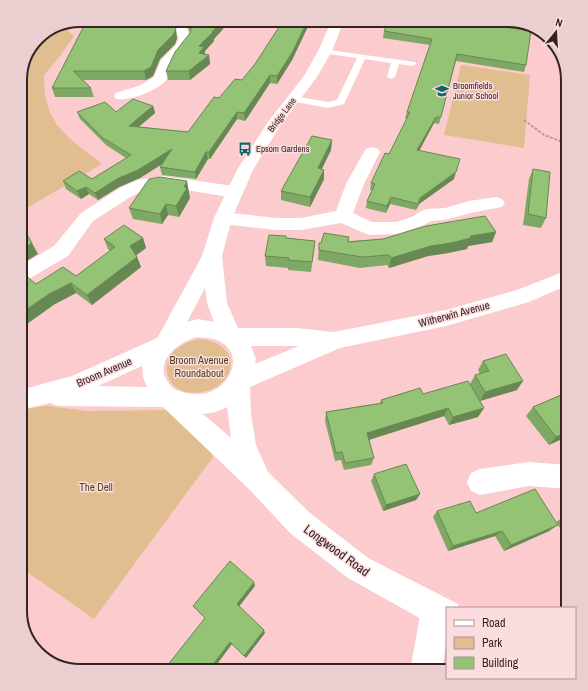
<svg xmlns="http://www.w3.org/2000/svg" width="588" height="691" font-family="'Archivo Narrow',sans-serif">
  <rect width="100%" height="100%" fill="#fbcbce"/>
  <!-- green -->
  <g fill="#e0be90">
    <path d="M76,22L68,31L74,36L60,56L44,75C43,125 67,136 102,164L20,212V76L40,35Z"/>
    <polygon points="461,65 530,75 524,148 444,135"/>
    <path d="M203,339C219,342 237,353 229,372C225,382 216,389 206,391C159,403 150,344 203,339Z"/>
    <polygon points="46,406 88,411 166,410 203,438 213,457 94,619 20,567 20,410"/>
  </g>
  <g fill="none" stroke-linecap="round" stroke-linejoin="round">
    <!-- path -->
    <polyline stroke="#be979a" stroke-width="2" stroke-dasharray="3 1.5" stroke-linecap="butt" points="524,120 544,135 568,144"/>
    <!-- service -->
    <polygon fill="#fff" fill-rule="evenodd" points="322,49 415,62 416,64 412,66 399,64 395,77 391,79 387,77 391,63 365,59 344,104 328,108 291,101 290,99 291,97 294,96 328,102 337,100 357,58 322,53"/>
    <!-- minor -->
    <g fill="#fff" fill-rule="evenodd">
      <path d="M181,20H196L186,27L191,38C188,48 182,52 175,60C171,66 170,74 166,80C160,90 127,102 116,99L114,96L116,93L141,85L154,77L161,60L176,45L179,38L173,26Z"/>
      <polygon points="372,147 378,149 380,152 364,184 353,213 372,222 396,222 412,217 421,211 427,209 445,208 469,201 496,197 502,199 505,203 502,207 470,213 445,220 431,221 424,225 397,234 369,235 341,223 301,230 276,230 223,224 217,222 214,218 217,214 223,212 276,218 301,218 336,211 346,184 364,152 366,149"/>
      <polygon points="163,176 234,186 240,188 243,192 240,196 234,198 163,186 147,189 132,196 93,221 68,256 27,280 20,282 20,266 54,246 81,213 120,188 137,180"/>
      <polygon points="529,462 568,465 568,489 529,486 480,495 471,491 467,482 471,473 480,469"/>
      <polygon points="436,595 447,599 450,608 447,608 447,636 442,671 410,671 421,610 425,599"/>
    </g>
    <!-- tertiary -->
    <path fill="#fff" fill-rule="evenodd" d="M332,20H344L332,51L317,77L280,126L253,170L232,218L222,256L227,303L238,328H296L334,332L446,310L517,290L568,270V285L529,302L446,326L340,348L250,387L251,414L256,445L268,472L310,513L368,558L458,604L459,608H447V630L425,621L348,578L290,533L250,490L163,407L58,406L50,403L20,410V390L72,376L155,339L158,337L202,256L214,218L237,170L268,122L304,76L318,51ZM205,288L207,303L214,322L198,319L187,322ZM198,337C204,338 213,338 219,341C244,353 232,384 210,392C202,395 194,394 186,393C180,391 176,391 172,387C150,365 176,342 198,337ZM251,346H299L255,364L256,359ZM142,366L143,377L147,387L98,386ZM227,407L231,438L203,414L216,412Z"/>
  </g>
  <!-- wall -->
  <g fill="#7fa865">
    <polygon points="87,20 177,38 175,44 160,59 153,76 146,80 83,80 91,88 94,97 55,97 52,88"/>
    <polygon points="187,20 231,20 214,39 214,41 205,51 205,54 209,55 210,64 190,80 168,80 166,71 190,33 190,32 188,28"/>
    <polygon points="281,20 311,20 292,60 277,84 270,83 245,121 237,119 210,159 208,159 196,179 162,175 160,167 162,164 140,178 119,187 98,200 89,194 81,199 66,189 63,181 92,179 126,158 106,145 80,119 77,112 116,112 153,106 155,113 139,127 188,132 219,98 242,80 255,64 278,29 278,27"/>
    <polygon points="389,20 526,65 524,72 456,61 439,124 434,123 419,150 454,179 419,204 416,210 390,204 386,213 366,208 367,201 372,190 370,190 371,183 389,154 407,119 405,118 407,112 430,45 383,38 384,31"/>
    <polygon points="332,140 331,150 322,169 324,179 310,207 281,200 281,191"/>
    <polygon points="533,169 546,218 541,228 523,225 529,179"/>
    <polygon points="189,192 189,193 190,198 179,217 168,215 162,224 133,219 129,208"/>
    <polygon points="496,232 492,242 468,246 467,249 448,253 428,256 389,268 387,265 360,268 318,260 319,243"/>
    <polygon points="143,238 146,248 136,255 141,267 92,305 76,293 55,304 36,284 76,276 110,251 108,249 104,239"/>
    <polygon points="286,238 315,241 314,251 311,272 288,270 288,268 266,266 265,256"/>
    <polygon points="483,361 517,390 480,401 484,408 478,417 449,425 444,416 369,440 374,458 371,465 344,470 341,460 335,461 325,421 326,412 380,403 381,400 423,394 470,384 475,375 480,374 478,370"/>
    <polygon points="568,392 568,436 549,445 526,416 533,407"/>
    <polygon points="374,474 420,494 416,500 383,511 371,481"/>
    <polygon points="437,511 476,513 549,531 504,551 495,536 448,551 433,517"/>
    <polygon points="568,515 568,540 556,522 565,516"/>
  </g>
  <!-- shaded-wall -->
  <g fill="#688853">
    <polygon points="223,20 231,20 214,39 214,41 205,51 205,56 209,55 210,64 190,80 189,71 199,53 199,46"/>
    <polygon points="308,20 311,20 292,60 277,84 277,76"/>
    <polygon points="176,29 177,38 175,44 160,59 153,76 146,80 144,71 158,50"/>
    <polygon points="270,75 270,83 245,121 244,113"/>
    <polygon points="153,106 155,113 131,133 129,126"/>
    <polygon points="237,112 237,119 210,159 209,152"/>
    <polygon points="436,117 434,123 416,157 417,150"/>
    <polygon points="332,140 331,150 317,178 318,168"/>
    <polygon points="172,149 173,157 140,178 119,187 98,200 95,193 117,179"/>
    <polygon points="206,152 208,159 196,179 195,172"/>
    <polygon points="324,170 324,179 310,207 310,197"/>
    <polygon points="456,172 454,179 419,204 416,210 420,198"/>
    <polygon points="187,181 189,192 189,193 190,198 179,217 176,206 184,187"/>
    <polygon points="86,187 89,194 81,199 77,191"/>
    <polygon points="391,197 390,204 386,213 387,206"/>
    <polygon points="166,204 168,215 162,224 160,214"/>
    <polygon points="496,232 492,242 468,246 467,249 448,253 428,256 389,268 391,258 431,246 470,236"/>
    <polygon points="143,238 146,248 134,257 130,246"/>
    <polygon points="32,243 38,254 20,265 20,251"/>
    <polygon points="137,257 141,267 92,305 87,295"/>
    <polygon points="71,283 76,293 55,304 20,329 20,314 49,294"/>
    <polygon points="523,381 517,390 480,401 485,392"/>
    <polygon points="448,408 444,416 365,441 367,433"/>
    <polygon points="484,408 478,417 449,425 453,417"/>
    <polygon points="568,432 568,436 549,445 556,437"/>
    <polygon points="420,494 416,500 383,511 386,505"/>
    <polygon points="558,525 549,531 504,551 511,545"/>
    <polygon points="502,531 495,536 448,551 453,546"/>
    <polygon points="254,582 255,586 238,608 237,604"/>
    <polygon points="264,630 265,633 246,658 244,656"/>
    <polygon points="230,642 232,644 212,671 208,671"/>
  </g>
  <!-- building -->
  <g fill="#94c376" stroke="#688853">
    <polygon points="87,20 162,20 172,22 176,29 173,35 158,50 151,67 144,71 73,71 91,88 52,88"/>
    <polygon points="187,20 223,20 212,32 213,32 199,46 204,47 199,53 209,55 189,71 166,71 175,52 190,33 191,29"/>
    <polygon points="281,20 308,20 292,53 277,76 270,75 244,113 237,112 209,152 206,152 195,172 160,167 172,149 138,170 117,179 95,193 86,187 77,191 63,181 79,171 92,179 131,155 103,138 77,112 105,102 116,112 133,99 153,106 129,126 188,132 214,97 219,98 235,79 242,80 255,64 279,27 278,27"/>
    <polygon points="389,20 459,20 531,31 526,65 457,54 441,117 436,117 417,150 460,159 456,172 420,198 418,204 391,197 387,206 367,201 375,184 371,183 385,153 389,154 410,112 407,112 432,39 384,31"/>
    <polygon points="312,136 332,140 318,168 324,170 310,197 281,191"/>
    <polygon points="533,169 550,172 546,218 528,214"/>
    <polygon points="160,177 187,181 184,187 187,188 176,206 166,204 160,214 129,208 149,179"/>
    <polygon points="485,216 496,232 470,236 471,238 451,243 431,246 391,258 389,255 362,257 319,250 319,243 321,243 324,233 349,237 348,242 383,239 426,226"/>
    <polygon points="124,225 143,238 130,246 137,257 87,295 71,283 49,294 20,314 20,271 36,284 63,267 76,276 115,247 104,239"/>
    <polygon points="25,231 32,243 20,251 20,234"/>
    <polygon points="269,235 286,236 286,238 315,241 312,262 288,260 289,258 265,256"/>
    <polygon points="506,354 523,381 485,392 475,375 489,371 483,361"/>
    <polygon points="468,381 484,408 453,417 448,408 367,433 374,458 345,463 342,452 336,453 326,412 383,403 381,400 420,388 423,394"/>
    <polygon points="568,392 568,432 556,437 533,407"/>
    <polygon points="406,464 420,494 386,505 374,474"/>
    <polygon points="535,489 558,525 511,545 502,531 453,546 437,511 470,501 476,513"/>
    <polygon points="568,515 568,521 565,516"/>
    <polygon points="230,561 254,582 237,604 264,630 244,656 230,642 208,671 163,671 205,618 193,606"/>
  </g>
  <!-- icons -->
  <defs>
    <g id="school-bare" transform="scale(1.08)"><path d="M0-5L7-2L0 1L-7-2ZM-4 1L0 2.5L4 1V4Q0 6-4 4Z" fill="#126362" stroke="#fbdddf" stroke-width="2.5" paint-order="stroke"/></g>
    <g id="bus-bare" transform="scale(1.08)"><path d="M-5-6H5V4H4V6H2V4H-2V6H-4V4H-5ZM-3.5-4V0h7V-4ZM-3.5 1.2v1.5H-2V1.2ZM2 1.2v1.5H3.5V1.2Z" fill="#126362" stroke="#fbdddf" stroke-width="2.5" paint-order="stroke"/></g>
  </defs>
  <g fill-rule="evenodd">
    <use href="#school-bare" x="442" y="91"/>
    <use href="#bus-bare" x="245" y="149"/>
  </g>
  <g text-anchor="middle" stroke-width="3" stroke-linejoin="round" paint-order="stroke">
    <!-- far-poi labels -->
    <g font-size="9" fill="#352324" stroke="#fbdddf" text-anchor="start">
      <text x="453" y="89">Broomfields<tspan x="453" dy="10">Junior School</tspan></text>
      <text x="256" y="152">Epsom Gardens</text>
    </g>
    <!-- far-street labels -->
    <g font-size="9" fill="#352324" stroke="#fbdddf">
      <text transform="translate(282 115) rotate(-53)" y="3">Bridge Lane</text>
    </g>
    <!-- street labels -->
    <g font-size="11" fill="#352324" stroke="#fbdddf">
      <text transform="translate(454 314) rotate(-15)" y="4">Witherwin Avenue</text>
      <text transform="translate(104 372) rotate(-23)" y="4">Broom Avenue</text>
    </g>
    <!-- park labels -->
    <g font-size="11" fill="#563e1d" stroke="#fbdddf">
      <text x="199" y="364">Broom Avenue<tspan x="199" dy="13">Roundabout</tspan></text>
      <text x="96" y="491">The Dell</text>
    </g>
    <!-- near-street labels -->
    <g font-size="13" fill="#352324" stroke="#fbdddf">
      <text transform="translate(337 550) rotate(36)" y="5">Longwood Road</text>
    </g>
  </g>
  <!-- crop -->
  <path d="M0 0H588V691H0ZM80 27H508A53 53 0 0 1 561 80V611A53 53 0 0 1 508 664H80A53 53 0 0 1 27 611V80A53 53 0 0 1 80 27Z" fill="#ebced0" fill-rule="evenodd"/>
  <path fill="none" stroke="#352324" stroke-width="2" d="M80 27H508A53 53 0 0 1 561 80V611A53 53 0 0 1 508 664H80A53 53 0 0 1 27 611V80A53 53 0 0 1 80 27Z"/>
  <!-- legend -->
  <rect x="446" y="607" width="130" height="72" fill="#fbdddf" stroke="#ac9394"/>
  <rect x="454" y="620" width="20" height="6" fill="#ffffff" stroke="#ac9394"/>
  <text x="482" y="627" font-size="12" fill="#352324">Road</text>
  <rect x="454" y="637" width="20" height="12" fill="#e0be90" stroke="#ac9394"/>
  <text x="482" y="647" font-size="12" fill="#352324">Park</text>
  <rect x="454" y="657" width="20" height="12" fill="#94c376" stroke="#ac9394"/>
  <text x="482" y="667" font-size="12" fill="#352324">Building</text>
  <!-- north arrow -->
  <g transform="translate(556 32) rotate(18)" stroke="#fbdddf" stroke-width="3" paint-order="stroke">
  <path d="M0-3L7 15L0 10L-7 15Z" fill="#352324"/>
  <text y="-6" font-size="11" font-weight="bold" text-anchor="middle" fill="#352324">N</text>
  </g>
</svg>
